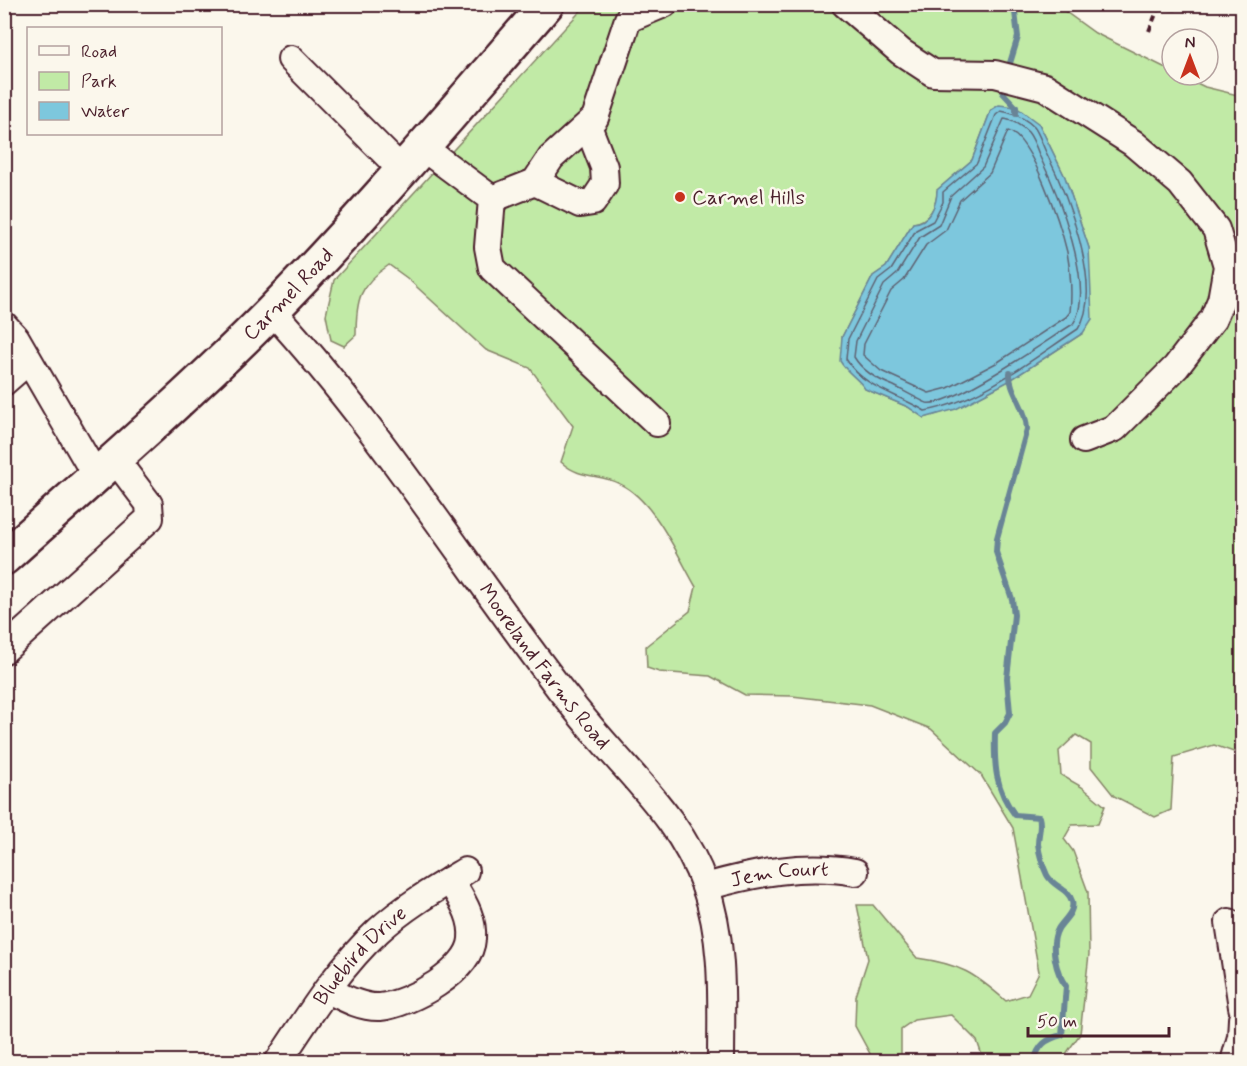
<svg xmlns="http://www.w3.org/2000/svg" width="1247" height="1066" font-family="Mynerve,sans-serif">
  <rect width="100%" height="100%" fill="#fbf7ec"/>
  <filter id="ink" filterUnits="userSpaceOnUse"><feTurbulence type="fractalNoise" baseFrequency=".0167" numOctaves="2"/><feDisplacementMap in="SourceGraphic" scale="12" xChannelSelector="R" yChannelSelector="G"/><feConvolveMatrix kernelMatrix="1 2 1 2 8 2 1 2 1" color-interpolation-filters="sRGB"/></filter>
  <g filter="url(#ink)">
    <!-- green -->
    <path fill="#c1eaa6" stroke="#868468" stroke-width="1.5" fill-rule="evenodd" d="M586,5H1056L1095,33L1172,71V75H1180L1205,87L1242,96V755L1214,745L1174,757L1171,810L1155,817L1114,796L1091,767V744L1076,735L1059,751L1061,775L1082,787L1105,806L1098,824L1072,825L1064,839L1073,851L1088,892L1089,954L1080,1034L1066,1054L1056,1061H984L977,1041L951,1015L914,1020L901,1029V1061H874L855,1026L856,996L868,959L857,905H873L917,958C960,964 974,973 1006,1001L1028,994L1039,972L1013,828L981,775L931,729L870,705L792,696L745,695L710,676L659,672L647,668L646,646L690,611L696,587C678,556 654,500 620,484C599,473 581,480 561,462L573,426L530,368L486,350L407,278L389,265C359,285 356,300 356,335L344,346L331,340L326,315L334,280ZM991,110L1039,124L1065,177L1089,248L1083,333C1032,366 983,402 924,418L908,407L865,389L842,337L873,276L886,267L913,223C929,222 937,205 937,190L972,160Z"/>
    <!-- water -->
    <path fill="#7dc7dd" stroke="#698496" stroke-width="1.5" d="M999,105L1016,107L1039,124L1065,177L1089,248L1092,319L1083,333L1009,381L956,409L924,418L908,407L865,389C860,380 847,373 840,361L842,337L873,276L886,267L913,223C929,223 937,205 937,190L972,160L991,110Z"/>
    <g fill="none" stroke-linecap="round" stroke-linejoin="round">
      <!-- shore -->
      <g stroke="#5e6272" stroke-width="1.5">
        <path d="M1001,111C1013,113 1025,118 1034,127C1039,133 1042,144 1046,152C1066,192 1105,290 1078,329C1031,360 981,401 925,411C898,394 863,388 846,359L848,339L878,280L891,270L916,230L933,221L943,202V192L977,163L996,115Z"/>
        <path d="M1004,119C1012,120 1022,126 1028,132C1033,138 1037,149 1040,157C1057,191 1097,290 1073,324C1047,340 953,407 927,403C923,402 900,389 894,386C878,380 863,372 854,357L856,341L884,285L897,274L920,237L939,225L951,196L983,167Z"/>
        <path d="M1008,131C1032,137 1061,227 1067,252C1070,269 1072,294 1070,312L1066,317L998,362L948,388L929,393L881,371L863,355L864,344L891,291L904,280L926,245L946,230L960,200L990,173Z"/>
      </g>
      <!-- stream -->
      <g stroke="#698496" stroke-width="6">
        <polyline points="1010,63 1018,37 1014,4"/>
        <polyline points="1003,93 1016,107 1016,114"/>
        <path d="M1010,373C1009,392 1026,406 1027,429L997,538L996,552L1012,599L1014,615L1007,678L1010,713L1005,723L995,733C994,765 995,789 1015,815L1039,817C1042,827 1038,834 1038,844C1039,853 1043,867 1047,875C1053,887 1068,888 1072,901C1075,913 1063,920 1058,929C1049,945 1056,973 1066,986L1062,1035C1046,1039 1038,1045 1034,1062"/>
      </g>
      <!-- minor casing -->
      <g stroke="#4a1f2b" stroke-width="30">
        <g id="minor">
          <polyline points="845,4 901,52 933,73 995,74 1045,87 1133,143 1180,183 1216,229 1227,266 1221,300 1213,319 1176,367 1115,428 1084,440"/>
          <polyline points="291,59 401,169"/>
          <polyline points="422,147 492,199 488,247 492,268 657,423"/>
          <polyline points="535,182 580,204 593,202 605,184 604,167 588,126"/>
          <polyline points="492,199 535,182 551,158 595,118 628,19 664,4"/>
          <path id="s1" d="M272,311C373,421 454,548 544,668C565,697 589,726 613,753C650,795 686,832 705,886C725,942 721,1003 721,1062"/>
          <polyline points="4,325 16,338 96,476"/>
          <polyline points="4,382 28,361"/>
          <polyline points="4,650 150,518 149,504 115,459"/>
          <path id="s2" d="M705,887C755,873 803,863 855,872"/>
          <polyline points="1229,922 1242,1007"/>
          <path d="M328,990C344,998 362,1008 380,1007C410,1004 470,971 472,939C474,916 461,899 450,880"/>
          <path id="s3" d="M278,1062C308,1017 338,968 378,931C404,907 435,889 465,871"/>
          <polyline points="1234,1062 1241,1037 1242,1019"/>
        </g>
      </g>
      <!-- major casing -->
      <g stroke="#4a1f2b" stroke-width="38">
        <g id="major">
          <path id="s4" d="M4,558C94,477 186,398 271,312C367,214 457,107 547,4"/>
        </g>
      </g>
      <!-- path -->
      <g stroke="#4a1f2b" stroke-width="4" stroke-dasharray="6 4.5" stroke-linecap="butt">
        <polyline points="1159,7 1174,9 1201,4"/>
        <polyline points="1149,31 1160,4"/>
      </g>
      <!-- minor -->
      <use href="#minor" stroke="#fbf7ec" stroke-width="26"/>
      <!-- major -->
      <use href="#major" stroke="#fbf7ec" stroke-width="33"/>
    </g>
  </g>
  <!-- markers -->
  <circle fill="#c8321e" stroke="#fbf7ec" stroke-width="2" cx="680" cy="197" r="6"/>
  <g text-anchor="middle" stroke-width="5" stroke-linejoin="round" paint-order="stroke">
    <!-- poi labels -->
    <g font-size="21" fill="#4a1f2b" stroke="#fbf7ec" text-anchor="start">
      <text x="692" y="204">Carmel Hills</text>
    </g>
    <!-- street labels -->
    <g font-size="21" fill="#4a1f2b" stroke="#fbf7ec">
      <text dy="7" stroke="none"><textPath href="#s4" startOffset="388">Carmel Road</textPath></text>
      <text dy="7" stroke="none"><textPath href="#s1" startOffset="448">Mooreland Farms Road</textPath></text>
      <text dy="7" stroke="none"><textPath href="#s2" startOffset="76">Jem Court</textPath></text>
      <text dy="7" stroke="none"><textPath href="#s3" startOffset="135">Bluebird Drive</textPath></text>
    </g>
  </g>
  <!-- margin -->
  <rect width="1247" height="1066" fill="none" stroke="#fbf7ec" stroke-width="24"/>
  <rect x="12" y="12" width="1223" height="1042" fill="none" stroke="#4a1f2b" stroke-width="2" filter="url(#ink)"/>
  <!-- legend -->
  <rect x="27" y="27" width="195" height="108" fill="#fbf7ec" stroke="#b4a19f" stroke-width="1.5"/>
  <rect x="39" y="46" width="30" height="9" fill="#fbf7ec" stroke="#b4a19f" stroke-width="1.5"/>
  <text x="81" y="57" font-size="18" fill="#4a1f2b">Road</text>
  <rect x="39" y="72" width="30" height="18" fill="#c1eaa6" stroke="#b4a19f" stroke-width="1.5"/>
  <text x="81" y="87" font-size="18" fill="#4a1f2b">Park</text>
  <rect x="39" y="102" width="30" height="18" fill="#7dc7dd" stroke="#b4a19f" stroke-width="1.5"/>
  <text x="81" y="117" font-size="18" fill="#4a1f2b">Water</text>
  <!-- north arrow -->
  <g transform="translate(1190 57)"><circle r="28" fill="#fbf7ec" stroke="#b4a19f" stroke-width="1.5"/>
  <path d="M0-4.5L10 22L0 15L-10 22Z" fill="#c8321e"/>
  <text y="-9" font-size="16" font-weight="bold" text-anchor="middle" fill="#4a1f2b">N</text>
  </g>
  <!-- scale -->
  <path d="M1028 1027v9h141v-9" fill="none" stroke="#4a1f2b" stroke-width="3"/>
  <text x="1037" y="1027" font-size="18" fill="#4a1f2b" stroke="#fbf7ec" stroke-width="4.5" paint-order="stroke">50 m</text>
</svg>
